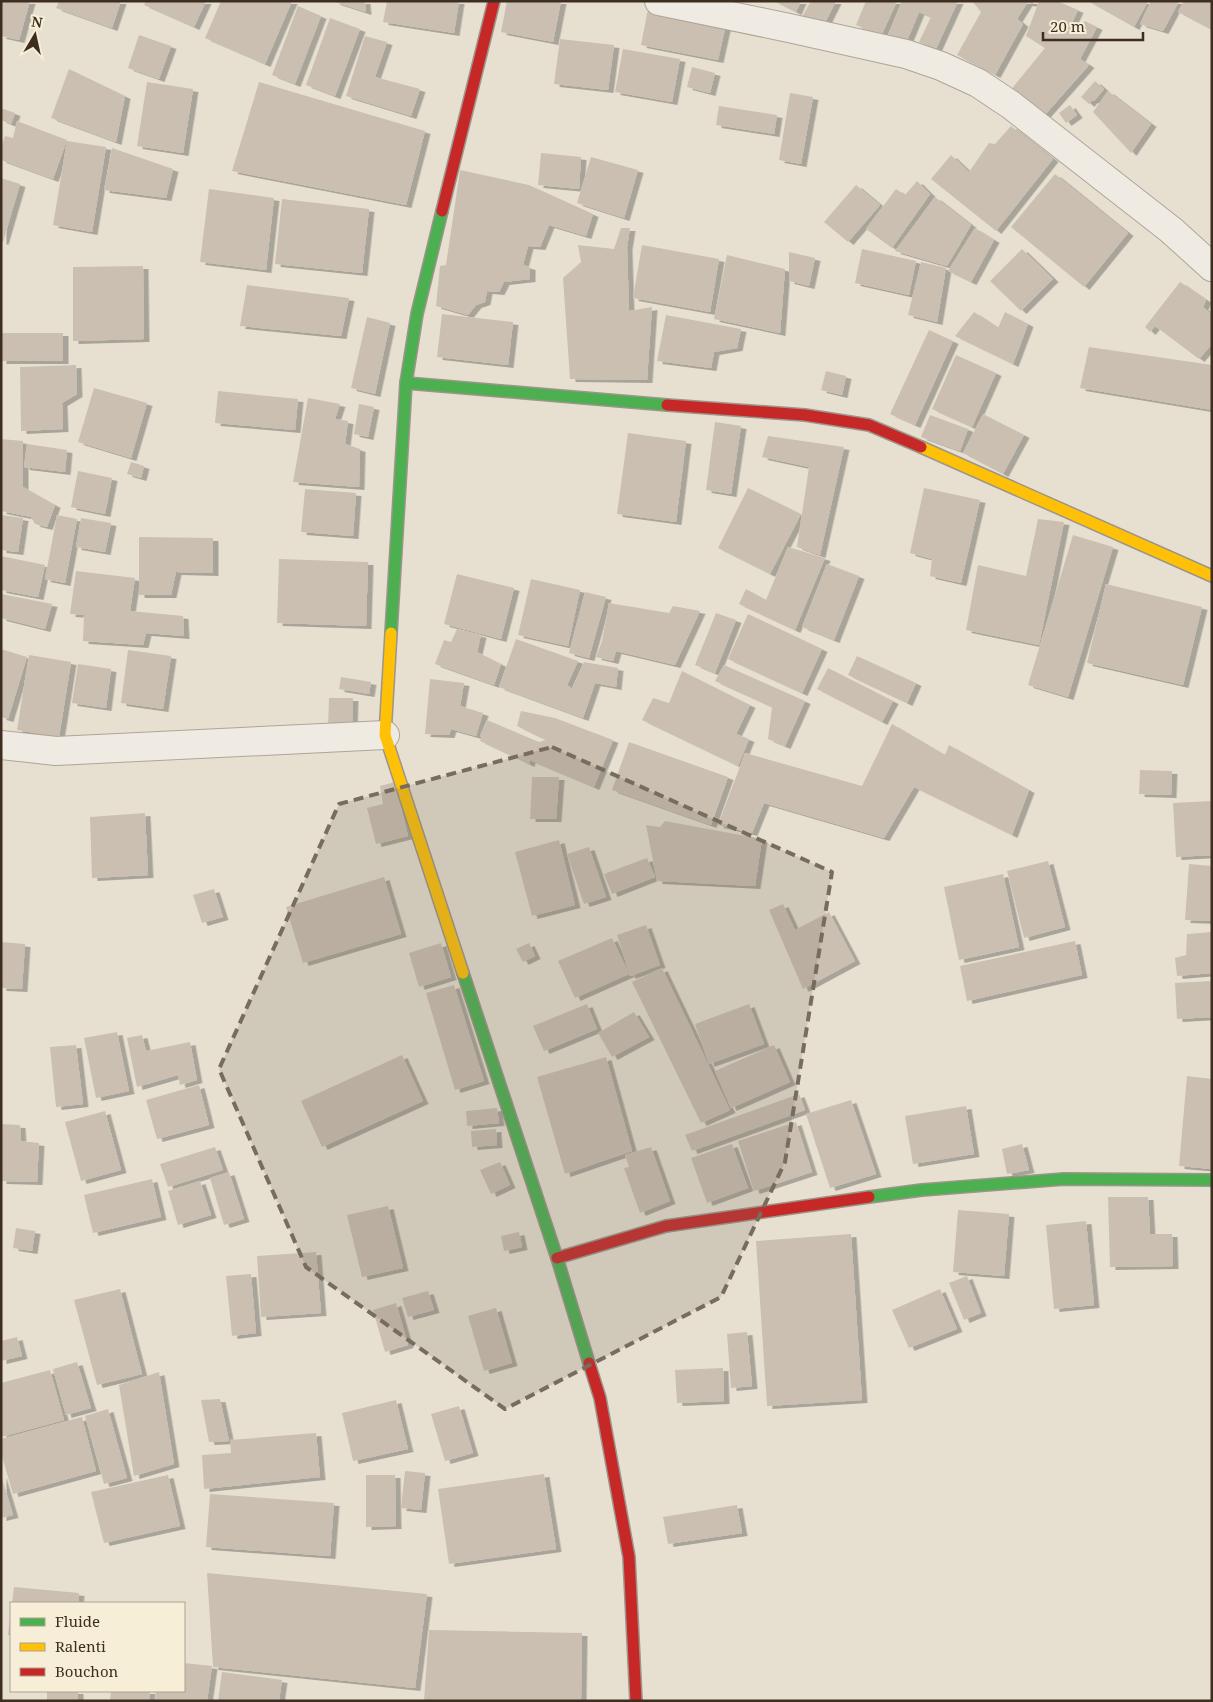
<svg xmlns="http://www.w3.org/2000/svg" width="1213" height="1702" font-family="'Noto Serif',serif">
  <defs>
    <filter id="shadow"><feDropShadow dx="5.5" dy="3" stdDeviation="0" flood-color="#0004"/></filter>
  </defs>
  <rect width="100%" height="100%" fill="#e7e0d1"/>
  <!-- building -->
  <g fill="#cbbfb2" filter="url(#shadow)">
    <polygon points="1,1 30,1 19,40 1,36"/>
    <polygon points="59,1 121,1 112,28 56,8"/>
    <polygon points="146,1 206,1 194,27 144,5"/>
    <polygon points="221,1 292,1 265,64 205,38"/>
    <polygon points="365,1 366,12 335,2 335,1"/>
    <polygon points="387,1 459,1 454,33 383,22"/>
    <polygon points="507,1 561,1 553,42 501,32"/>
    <polygon points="774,1 801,1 796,12"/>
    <polygon points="811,1 836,1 822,29 799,22"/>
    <polygon points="866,1 897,1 881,36 856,25"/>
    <polygon points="902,1 958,1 936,49 919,42 931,17 919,12 907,41 888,35"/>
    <polygon points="972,1 1034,1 1033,4 1027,3 1017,19 1023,24 995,75 957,55 981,12"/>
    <polygon points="1039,1 1057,1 1078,10 1070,27 1075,32 1085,21 1097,27 1080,59 1089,65 1043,117 1009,92 1045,48 1026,36"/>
    <polygon points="1088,1 1148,1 1134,27"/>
    <polygon points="1151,1 1179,1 1163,31 1140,24"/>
    <polygon points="1184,1 1212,1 1212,30 1178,12"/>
    <polygon points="298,6 321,16 295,84 272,75"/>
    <polygon points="648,9 726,24 718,60 641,45"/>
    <polygon points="330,18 360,29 335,96 306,85"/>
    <polygon points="139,35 171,46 159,79 128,68"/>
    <polygon points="365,36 387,42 375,77 420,89 411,116 346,96"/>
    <polygon points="560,39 614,45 608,90 554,84"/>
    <polygon points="623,49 680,59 672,102 615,92"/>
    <polygon points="692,67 715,73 710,93 687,87"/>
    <polygon points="69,69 125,96 116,142 51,118"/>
    <polygon points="1095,81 1104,89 1094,101 1092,100 1089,104 1081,97"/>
    <polygon points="147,82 193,89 183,153 137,146"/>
    <polygon points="259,82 425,131 406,205 232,171"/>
    <polygon points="1108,91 1151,124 1131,153 1093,112"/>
    <polygon points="790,93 813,97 801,164 779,160"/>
    <polygon points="1070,105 1077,115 1066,123 1059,113"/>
    <polygon points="719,106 777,115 774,134 716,125"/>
    <polygon points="1,108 15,113 11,124 1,120"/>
    <polygon points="17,121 67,140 53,179 1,160 1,148 5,136 13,138"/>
    <polygon points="1011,126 1053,159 996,231 931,179 951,155 969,172 989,143 995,144"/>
    <polygon points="67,141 106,147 92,232 53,225"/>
    <polygon points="112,148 173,169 166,198 104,190"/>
    <polygon points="541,153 581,157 579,189 538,185"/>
    <polygon points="591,157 638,170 624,218 577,203"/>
    <polygon points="460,170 529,185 593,214 586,236 549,225 540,247 528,246 523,265 530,267 530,279 504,282 499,292 487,291 485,302 476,305 468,315 436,306 440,266 446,265"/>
    <polygon points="1055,174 1128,233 1084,287 1011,227"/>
    <polygon points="1,178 20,184 3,242 1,241"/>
    <polygon points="917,181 930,194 892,248 866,229 896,189 905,195"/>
    <polygon points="856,185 880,205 848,242 824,222"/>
    <polygon points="209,189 274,198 266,270 200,262"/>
    <polygon points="935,197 971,225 947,266 895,251"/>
    <polygon points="282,199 369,209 362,273 275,264"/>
    <polygon points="621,228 630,228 627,247 629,311 652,307 647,380 570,379 563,278 581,262 578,245 614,249"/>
    <polygon points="975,228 994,240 971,282 948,271"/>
    <polygon points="642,245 719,259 710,312 633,298"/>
    <polygon points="862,249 916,261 909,295 855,283"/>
    <polygon points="1022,249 1053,279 1021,311 990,281"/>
    <polygon points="789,252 815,258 809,286 789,281"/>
    <polygon points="727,255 785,269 780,333 714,319"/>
    <polygon points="921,262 946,268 937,322 908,315"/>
    <polygon points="143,266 144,339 73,341 73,267"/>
    <polygon points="1180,282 1206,300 1203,307 1212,315 1212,344 1199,359 1155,326 1150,332 1145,327"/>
    <polygon points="247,285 349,298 341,336 240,326"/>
    <polygon points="974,312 998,328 1005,312 1028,324 1013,364 955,336"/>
    <polygon points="442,314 513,322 508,365 437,357"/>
    <polygon points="666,315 741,329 737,348 714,352 711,368 657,361"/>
    <polygon points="367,317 390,323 375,394 351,388"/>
    <polygon points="929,330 953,341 915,425 890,414"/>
    <rect x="1" y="333" width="62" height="28"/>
    <polygon points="1089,347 1212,365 1212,410 1080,388"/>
    <polygon points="956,355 996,373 972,427 932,409"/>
    <polygon points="76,365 77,394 62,403 63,429 21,431 20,367"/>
    <polygon points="826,371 846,376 842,395 821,390"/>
    <polygon points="94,388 147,403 131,458 78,442"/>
    <polygon points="218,391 298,399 295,430 215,423"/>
    <polygon points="308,398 340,404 335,419 348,421 345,444 360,449 359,487 293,482"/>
    <polygon points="359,404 374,407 368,437 354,434"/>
    <polygon points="983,414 1024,435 1003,474 963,453"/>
    <polygon points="930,415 968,429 960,451 921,437"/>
    <polygon points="715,422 741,426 731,494 706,490"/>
    <polygon points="628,433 686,441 676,522 617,514"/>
    <polygon points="768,436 844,447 820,555 797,547 809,467 762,457"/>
    <polygon points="1,439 23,441 23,487 55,505 47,527 35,524 31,517 1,511"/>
    <polygon points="27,444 67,450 65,472 24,467"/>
    <polygon points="131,462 144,466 141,478 127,474"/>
    <polygon points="78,471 112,478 105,514 71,507"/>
    <polygon points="748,488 801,514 770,574 718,548"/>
    <polygon points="924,488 980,500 961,583 930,576 932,559 910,553"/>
    <polygon points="305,489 356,493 353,536 301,532"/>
    <polygon points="1,515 23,518 18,552 1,550"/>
    <polygon points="57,515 77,519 65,583 45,579"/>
    <polygon points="81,518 111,523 105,552 76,547"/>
    <polygon points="1038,519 1064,522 1039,645 966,630 978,565 1026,576"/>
    <polygon points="1073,535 1113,547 1068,697 1028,685"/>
    <polygon points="139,537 213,538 213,573 176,572 171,595 139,595"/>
    <polygon points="788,547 825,558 795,630 739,604 746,589 766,600"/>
    <polygon points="1,556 45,565 38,597 1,590"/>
    <polygon points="279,559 368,562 366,626 277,623"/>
    <polygon points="827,564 859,576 834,640 802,627"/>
    <polygon points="76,571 135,578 130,611 183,616 184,636 146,633 143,645 83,641 84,615 70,614"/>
    <polygon points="457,574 514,588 501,639 444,624"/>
    <polygon points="531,579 580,590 568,646 518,635"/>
    <polygon points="1106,584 1202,607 1183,685 1087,663"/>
    <polygon points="585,592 606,597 589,658 569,653"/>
    <polygon points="1,594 52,604 45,629 1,618"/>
    <polygon points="609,603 669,613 673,606 700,611 675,665 616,651 613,661 596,657 602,641"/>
    <polygon points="716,613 736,620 715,673 695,665"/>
    <polygon points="748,614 822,649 802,693 728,659"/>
    <polygon points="457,629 481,635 477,652 501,664 494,685 435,664 444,640 451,642"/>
    <polygon points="516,639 578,661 567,685 572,689 584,662 618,668 616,687 595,683 583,718 499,687"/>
    <polygon points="1,649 27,657 8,719 1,717"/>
    <polygon points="128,650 171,656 163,709 121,703"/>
    <polygon points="29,655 71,662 59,737 17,730"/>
    <polygon points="857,656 916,683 907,703 848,675"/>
    <polygon points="78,664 111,669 106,708 72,703"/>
    <polygon points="724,665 805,701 785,746 768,739 772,707 715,681"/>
    <polygon points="828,668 893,701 882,722 817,689"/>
    <polygon points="682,671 750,705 736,734 749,739 738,766 642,720 653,698 669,703"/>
    <polygon points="341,677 371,682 369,694 339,689"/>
    <polygon points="430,679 464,683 460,706 483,713 476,736 451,729 449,735 425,734"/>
    <polygon points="329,698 353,698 352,729 328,728"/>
    <polygon points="521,711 555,718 613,740 594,787 530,760 529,764 480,741 482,737 480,736 487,720 539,742 546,740 517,726"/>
    <polygon points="892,724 945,755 949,745 1029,790 1012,835 914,787 884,838 764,803 752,833 718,825 745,753 862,786"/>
    <polygon points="629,742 728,777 711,825 612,790"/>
    <polygon points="1140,770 1172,771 1171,795 1139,794"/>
    <polygon points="532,777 559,777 556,819 530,819"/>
    <polygon points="395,782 408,836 376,844 367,808 383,804 380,786"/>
    <polygon points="1212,801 1212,855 1176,857 1173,803"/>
    <polygon points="145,813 148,875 92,878 90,817"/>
    <polygon points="665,821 762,839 755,886 657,881 646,825 660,827"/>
    <polygon points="559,840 575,905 532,916 515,852"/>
    <polygon points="589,847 606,897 584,904 567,854"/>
    <polygon points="647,858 655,877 612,894 604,874"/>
    <polygon points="1048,861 1065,927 1024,938 1007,871"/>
    <polygon points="1189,864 1212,866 1212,921 1185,920"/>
    <polygon points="1003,874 1019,947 959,960 944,887"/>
    <polygon points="384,877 401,934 303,963 286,907"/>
    <polygon points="214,889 223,917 202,923 193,895"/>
    <polygon points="783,904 795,930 829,912 855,961 803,989 769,910"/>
    <polygon points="646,925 660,965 630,976 617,935"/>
    <polygon points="1212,932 1212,973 1177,976 1175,958 1186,955 1187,934"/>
    <polygon points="612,938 629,974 575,998 558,961"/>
    <polygon points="1075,941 1082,975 967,1001 960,966"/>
    <polygon points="1,942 25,944 22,989 1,988"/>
    <polygon points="441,943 451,977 419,987 409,953"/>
    <polygon points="529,943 535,956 523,962 516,949"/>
    <polygon points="662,968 730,1110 701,1123 632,982"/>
    <polygon points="1212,981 1212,1017 1177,1019 1175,983"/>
    <polygon points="454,985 484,1081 455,1090 426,993"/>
    <polygon points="587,1004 597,1029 544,1051 533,1026"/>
    <polygon points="749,1004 764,1044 709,1064 695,1024"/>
    <polygon points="634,1012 649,1037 612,1057 598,1033"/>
    <polygon points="117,1032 129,1091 96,1098 84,1038"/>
    <polygon points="142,1035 146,1051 190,1042 197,1080 180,1085 178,1075 137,1087 127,1038"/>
    <polygon points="76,1045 83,1104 56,1107 50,1047"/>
    <polygon points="774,1045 790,1082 731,1108 715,1071"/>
    <polygon points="402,1055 423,1101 322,1147 301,1101"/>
    <polygon points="606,1057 632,1151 565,1174 537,1077"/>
    <polygon points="1187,1076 1212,1079 1212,1169 1179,1166"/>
    <polygon points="199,1085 209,1125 157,1139 146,1100"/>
    <polygon points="799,1094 805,1110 692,1151 685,1135"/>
    <polygon points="851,1100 876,1174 830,1188 806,1114"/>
    <polygon points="966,1106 974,1154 913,1164 905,1116"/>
    <polygon points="497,1108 499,1123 467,1126 466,1111"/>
    <polygon points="105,1111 121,1170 81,1181 65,1122"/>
    <polygon points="796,1122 812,1172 754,1191 738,1141"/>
    <polygon points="1,1124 20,1125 21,1141 39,1143 37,1182 1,1181"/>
    <polygon points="496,1129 497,1145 472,1147 471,1131"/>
    <polygon points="732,1144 748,1188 707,1203 691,1158"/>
    <polygon points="1022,1144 1029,1170 1007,1174 1002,1149"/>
    <polygon points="215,1147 223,1170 168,1187 160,1164"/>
    <polygon points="651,1147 670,1201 640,1213 624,1168 629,1167 625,1155"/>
    <polygon points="500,1162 510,1185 491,1194 480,1170"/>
    <polygon points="229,1172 244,1219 224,1225 210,1178"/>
    <polygon points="152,1179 161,1217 93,1233 84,1195"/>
    <polygon points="200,1181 211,1215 178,1225 168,1191"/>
    <polygon points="1108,1197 1148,1197 1150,1234 1172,1234 1173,1266 1110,1267"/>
    <polygon points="388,1206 403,1268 362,1277 347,1215"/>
    <polygon points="958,1210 1009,1214 1004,1276 953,1272"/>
    <polygon points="1086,1221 1094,1305 1054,1309 1046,1225"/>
    <polygon points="16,1228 35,1231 32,1251 13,1248"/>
    <polygon points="519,1232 522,1247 504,1251 501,1236"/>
    <polygon points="851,1234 862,1400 767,1406 756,1241"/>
    <polygon points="316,1252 321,1313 261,1317 257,1256"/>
    <polygon points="251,1274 256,1333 232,1336 226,1276"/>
    <polygon points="967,1276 981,1313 964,1320 949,1283"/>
    <polygon points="120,1289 142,1374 97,1385 74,1300"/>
    <polygon points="940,1289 957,1329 909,1348 892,1310"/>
    <polygon points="428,1291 434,1310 408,1317 402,1298"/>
    <polygon points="396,1303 408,1345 385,1352 373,1310"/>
    <polygon points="496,1308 512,1363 484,1371 468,1316"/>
    <polygon points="747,1332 752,1386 731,1388 727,1334"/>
    <polygon points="17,1337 22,1356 1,1361 1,1341"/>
    <polygon points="77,1362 91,1408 66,1415 53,1369"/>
    <polygon points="723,1368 724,1401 677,1403 675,1370"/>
    <polygon points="50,1370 64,1420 1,1437 1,1383"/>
    <polygon points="159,1372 174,1464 134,1476 119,1385"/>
    <polygon points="220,1399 229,1441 209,1442 201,1400"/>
    <polygon points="396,1400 408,1449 353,1461 342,1413"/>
    <polygon points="459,1406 473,1453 445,1461 431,1414"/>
    <polygon points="108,1409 127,1478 104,1484 85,1416"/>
    <polygon points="82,1417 96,1471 13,1494 1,1453 1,1439"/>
    <polygon points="316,1433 320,1477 204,1489 202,1455 231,1453 230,1440"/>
    <polygon points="405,1471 425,1473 421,1510 401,1508"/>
    <polygon points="544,1474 556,1549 449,1564 438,1489"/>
    <polygon points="1,1475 13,1515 1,1518"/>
    <polygon points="168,1475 180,1526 104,1543 91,1492"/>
    <polygon points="366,1475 395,1475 396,1526 366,1527"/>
    <polygon points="210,1494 334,1503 330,1556 206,1547"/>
    <polygon points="737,1505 742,1533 668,1544 663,1517"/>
    <polygon points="207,1573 427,1594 415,1688 213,1667"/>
    <polygon points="14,1587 79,1593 78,1603 12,1603"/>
    <polygon points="10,1617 11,1617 11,1636 8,1635"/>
    <polygon points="429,1630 582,1633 581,1701 424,1701"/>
    <polygon points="184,1663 212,1666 207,1701 155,1701 156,1691 184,1691"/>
    <polygon points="222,1672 282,1680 279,1701 218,1701"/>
    <rect x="47" y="1691" width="31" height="10"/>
    <polygon points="111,1691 150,1691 149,1701 110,1701"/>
  </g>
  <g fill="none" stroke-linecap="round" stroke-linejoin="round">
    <!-- street casing -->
    <g stroke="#ada599" stroke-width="30">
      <g id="street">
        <polyline points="659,1 789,28 906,54 941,66 978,83 1011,105 1171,230 1212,267"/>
        <polyline points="1,745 56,751 385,735"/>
      </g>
    </g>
    <!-- fast casing -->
    <g stroke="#9c958a" stroke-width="14">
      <g id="fast">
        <polyline points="406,383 667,405"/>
        <polyline points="391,633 406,383 417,314 442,211"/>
        <polyline points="463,973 557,1258 589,1363"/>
        <polyline points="869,1197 922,1190 1064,1179 1212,1180"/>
      </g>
    </g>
    <!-- slow casing -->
    <g stroke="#9c958a" stroke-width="14">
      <g id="slow">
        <polyline points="921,447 1212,576"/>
        <polyline points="391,633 385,735 463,973"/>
      </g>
    </g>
    <!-- jam casing -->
    <g stroke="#9c958a" stroke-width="14">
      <g id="jam">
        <polyline points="442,211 494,1"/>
        <polyline points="667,405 805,415 869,425 921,447"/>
        <polyline points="557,1258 666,1226 869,1197"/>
        <polyline points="589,1363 600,1398 629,1557 636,1701"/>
      </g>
    </g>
    <!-- street -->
    <use href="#street" stroke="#efebe3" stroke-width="28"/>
    <!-- fast -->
    <use href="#fast" stroke="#4caf50" stroke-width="11"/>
    <!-- slow -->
    <use href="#slow" stroke="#ffc107" stroke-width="11"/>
    <!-- jam -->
    <use href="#jam" stroke="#c62828" stroke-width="11"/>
  </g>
  <!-- marked area -->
  <path fill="#786c5e" fill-opacity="0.2" stroke="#786c5e" stroke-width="4" stroke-dasharray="10 6" stroke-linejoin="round" d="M552,747L832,872L785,1162L721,1297L505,1409L306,1267L219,1069L339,804Z"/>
  <!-- border -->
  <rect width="1213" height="1702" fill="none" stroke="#3d2e20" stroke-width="5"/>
  <!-- legend -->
  <rect x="10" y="1602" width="175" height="90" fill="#f7eed8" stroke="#ada18e"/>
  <rect x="20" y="1618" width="25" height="8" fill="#4caf50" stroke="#ada18e"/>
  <text x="55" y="1627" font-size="15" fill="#3d2e20">Fluide</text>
  <rect x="20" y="1643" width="25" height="8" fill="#ffc107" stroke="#ada18e"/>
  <text x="55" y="1652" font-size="15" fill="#3d2e20">Ralenti</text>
  <rect x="20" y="1668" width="25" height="8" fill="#c62828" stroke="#ada18e"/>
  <text x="55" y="1677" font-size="15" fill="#3d2e20">Bouchon</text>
  <!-- north arrow -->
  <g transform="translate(35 35) rotate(9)" stroke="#f7eed8" stroke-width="4" paint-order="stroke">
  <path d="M0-4L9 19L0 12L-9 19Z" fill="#3d2e20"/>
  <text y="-8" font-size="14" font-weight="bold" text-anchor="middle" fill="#3d2e20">N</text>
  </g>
  <!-- scale -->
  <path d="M1043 32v8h100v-8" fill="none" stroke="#3d2e20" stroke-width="2.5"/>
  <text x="1050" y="32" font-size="15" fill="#3d2e20" stroke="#f7eed8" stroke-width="4" paint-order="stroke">20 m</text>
</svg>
